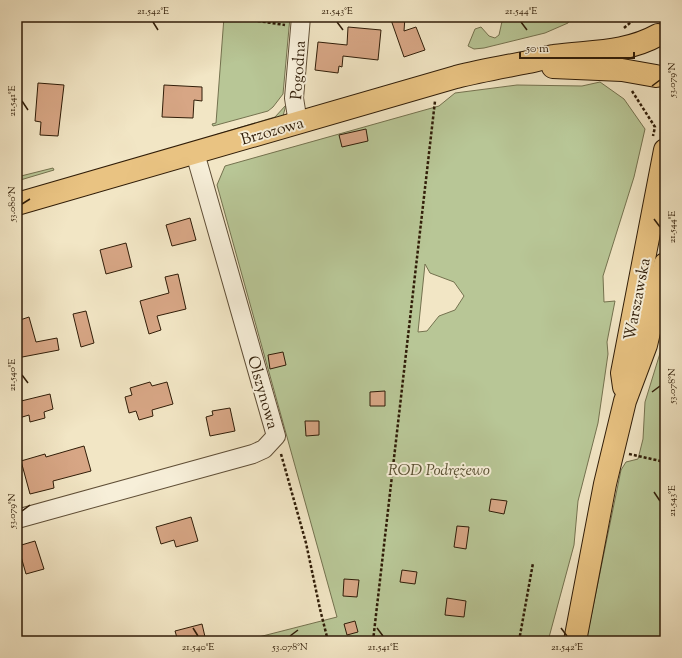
<svg xmlns="http://www.w3.org/2000/svg" width="682" height="658" font-family="'Sorts Mill Goudy',serif">
  <rect width="100%" height="100%" fill="#f2e6c5"/>
  <filter id="stains"><feTurbulence type="fractalNoise" baseFrequency=".005" numOctaves="4"/><feColorMatrix values="0 0 0 0 .2 0 0 0 0 .09 0 0 0 0 .02 0 0 0 .5 -.17"/></filter>
  <radialGradient id="worn" r=".72"><stop offset=".6" stop-color="#630" stop-opacity="0"/><stop offset="1" stop-color="#630" stop-opacity=".3"/></radialGradient>
  <!-- green -->
  <g fill="#b8c696" stroke="#74724f" fill-rule="evenodd">
    <polygon points="224,17 290,17 283,94 273,107 268,111 213,126 212,124 216,123"/>
    <polygon points="503,17 571,17 568,23 545,33 484,48 474,49 468,46 475,29 481,27 489,36 495,38 499,35"/>
    <path d="M600,82L624,99L645,129L634,177L603,276L604,302L615,301L607,342L608,354L598,423L578,501L574,545L548,641H243L337,617L217,185L225,166L439,106L455,93L517,85L582,86ZM425,264L430,273L454,282L464,296L455,310L439,316L427,331L418,332Z"/>
    <polygon points="286,105 283,116 215,137 215,135 275,117"/>
    <polygon points="53,168 54,170 17,181 17,177"/>
    <polygon points="665,337 665,641 586,641 621,470 626,462 638,459 643,439 645,402"/>
  </g>
  <!-- building -->
  <g fill="#d7a685" stroke="#301d08">
    <polygon points="390,17 405,17 404,31 416,27 425,50 404,57"/>
    <polygon points="348,27 381,30 378,60 343,56 342,67 339,66 338,73 315,70 318,42 347,45"/>
    <polygon points="38,83 64,85 58,136 40,135 41,122 35,121"/>
    <polygon points="164,85 202,87 202,101 194,100 193,118 162,117"/>
    <polygon points="366,129 368,141 342,147 339,135"/>
    <polygon points="190,218 196,240 172,246 166,225"/>
    <polygon points="126,243 132,267 106,274 100,250"/>
    <polygon points="178,274 186,309 157,316 161,330 149,334 140,301 169,293 165,277"/>
    <polygon points="86,311 94,343 81,347 73,314"/>
    <polygon points="29,317 36,342 57,338 59,350 17,358 17,321"/>
    <polygon points="283,352 286,365 270,369 268,355"/>
    <polygon points="150,382 152,386 167,382 173,404 152,410 153,416 139,420 136,411 129,413 125,397 132,395 130,388"/>
    <polygon points="385,391 385,406 370,406 370,392"/>
    <polygon points="50,394 53,409 44,412 45,418 30,422 29,415 19,418 17,402"/>
    <polygon points="230,408 235,431 210,436 206,417 213,415 212,411"/>
    <polygon points="305,421 319,421 319,435 306,436"/>
    <polygon points="84,446 91,471 53,481 54,488 30,494 21,461 45,454 46,457"/>
    <polygon points="491,499 507,501 504,514 489,511"/>
    <polygon points="191,517 198,541 176,547 174,540 161,544 156,527"/>
    <polygon points="457,526 469,527 466,549 454,547"/>
    <polygon points="35,541 44,569 26,574 18,546"/>
    <polygon points="402,570 417,572 415,584 400,582"/>
    <polygon points="344,579 359,580 357,597 343,596"/>
    <polygon points="447,598 466,601 464,617 445,615"/>
    <polygon points="355,621 358,632 347,635 344,624"/>
    <polygon points="202,624 206,641 178,641 175,631"/>
  </g>
  <g fill="none" stroke-linecap="round" stroke-linejoin="round">
    <!-- minor casing -->
    <g stroke="#604f37" stroke-width="20">
      <g id="minor">
        <polyline points="298,123 294,98 301,17"/>
        <polyline points="17,519 253,454 264,449 276,436 195,153"/>
      </g>
    </g>
    <!-- major casing -->
    <g stroke="#301d08" stroke-width="24">
      <g id="major">
        <polyline points="553,67 622,70 656,76"/>
        <path d="M17,204L456,77C480,71 503,67 528,62C537,61 545,57 554,56C590,51 626,53 658,35"/>
        <polyline points="624,387 622,373 665,150"/>
        <polyline points="575,641 605,484 625,401 646,345 665,264"/>
      </g>
    </g>
    <!-- path -->
    <g stroke="#301d08" stroke-width="2.5" stroke-dasharray="3 2" stroke-linecap="butt">
      <polyline points="238,18 285,25"/>
      <polyline points="624,28 637,17"/>
      <polyline points="632,91 655,127 653,136"/>
      <polyline points="281,454 306,543 320,609 328,641"/>
      <polyline points="629,454 665,462"/>
      <polyline points="373,641 435,101"/>
      <polyline points="519,641 533,563"/>
    </g>
    <!-- minor -->
    <use href="#minor" stroke="#f7efd9" stroke-width="18"/>
    <!-- major -->
    <use href="#major" stroke="#e9c382" stroke-width="22"/>
  </g>
  <!-- ticks -->
  <path fill="none" stroke="#301d08" stroke-width="1.5" d="M153,22L158,30M337,22L343,30M521,22L527,30M652,86L660,80M22,101L28,110M22,204L30,199M654,219L660,227M22,375L28,383M652,392L660,386M654,492L660,501M22,511L30,505M193,628L198,636M377,628L383,636M561,628L567,636M290,636L298,630"/>
  <g text-anchor="middle" stroke-width="4" stroke-linejoin="round" paint-order="stroke">
    <!-- street labels -->
    <g font-size="16" fill="#301d08" stroke="#f7efd9">
      <text transform="translate(297 70) rotate(-86)" y="6">Pogodna</text>
      <text transform="translate(272 130) rotate(-16)" y="6">Brzozowa</text>
      <text transform="translate(636 299) rotate(-79)" y="6">Warszawska</text>
      <text transform="translate(264 392) rotate(74)" y="6">Olszynowa</text>
    </g>
    <!-- park labels -->
    <g font-size="16" font-style="italic" fill="#595033" stroke="#f7efd9">
      <text x="439" y="475">ROD Podrężewo</text>
    </g>
  </g>
  <!-- margin -->
  <rect width="682" height="658" fill="none" stroke="#f2e6c5" stroke-width="44"/>
  <!-- scale -->
  <path d="M520 52v6h114v-6" fill="none" stroke="#301d08" stroke-width="2"/>
  <text x="526" y="52" font-size="12" fill="#301d08" stroke="#f7efd9" stroke-width="3" paint-order="stroke">50 m</text>
  <rect x="22" y="22" width="638" height="614" fill="none" stroke="#301d08" stroke-width="1.5"/>
  <g font-size="10" text-anchor="middle" fill="#301d08">
    <text x="153" y="14">21.542°E</text>
    <text x="337" y="14">21.543°E</text>
    <text x="521" y="14">21.544°E</text>
    <text transform="translate(671 80) rotate(-90)" y="4">53.079°N</text>
    <text transform="translate(11 101) rotate(-90)" y="4">21.541°E</text>
    <text transform="translate(11 204) rotate(-90)" y="4">53.080°N</text>
    <text transform="translate(671 227) rotate(-90)" y="4">21.544°E</text>
    <text transform="translate(11 375) rotate(-90)" y="4">21.540°E</text>
    <text transform="translate(671 386) rotate(-90)" y="4">53.078°N</text>
    <text transform="translate(671 501) rotate(-90)" y="4">21.543°E</text>
    <text transform="translate(11 511) rotate(-90)" y="4">53.079°N</text>
    <text x="198" y="650">21.540°E</text>
    <text x="290" y="650">53.078°N</text>
    <text x="383" y="650">21.541°E</text>
    <text x="567" y="650">21.542°E</text>
  </g>
  <rect width="100%" height="100%" filter="url(#stains)"/>
  <rect width="100%" height="100%" fill="url(#worn)"/>
</svg>
